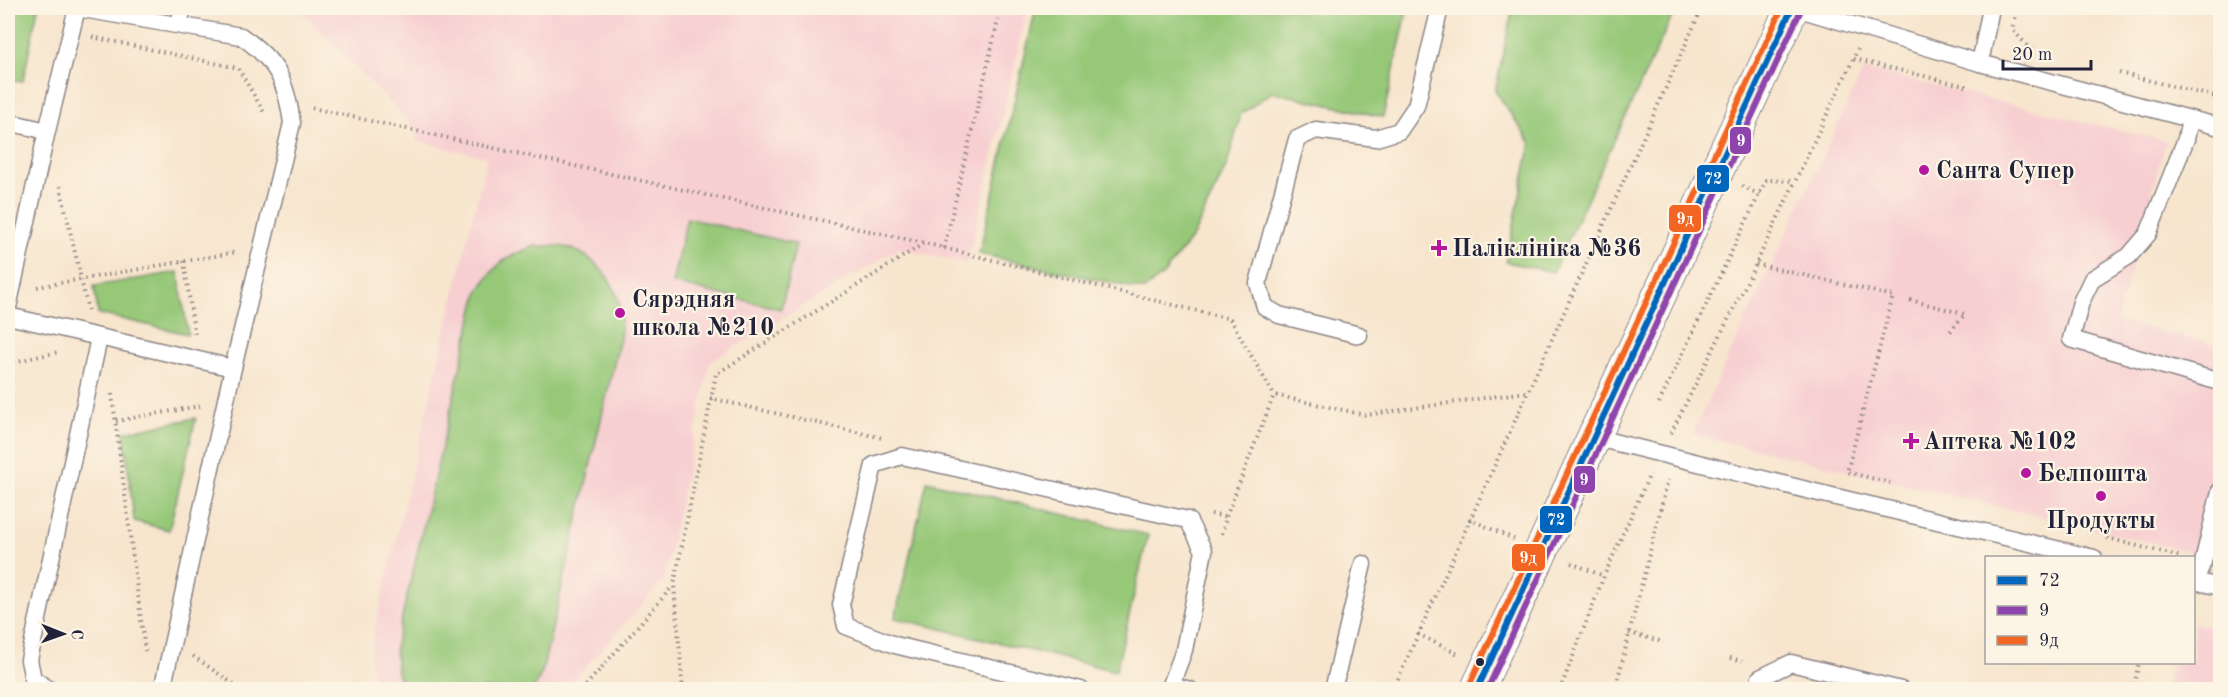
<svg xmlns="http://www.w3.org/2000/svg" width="2228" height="697" font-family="'Old Standard TT',serif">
  <rect width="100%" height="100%" fill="#fcf5e5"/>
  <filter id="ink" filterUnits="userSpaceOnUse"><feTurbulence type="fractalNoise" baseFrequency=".0167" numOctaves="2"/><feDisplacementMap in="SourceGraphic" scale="12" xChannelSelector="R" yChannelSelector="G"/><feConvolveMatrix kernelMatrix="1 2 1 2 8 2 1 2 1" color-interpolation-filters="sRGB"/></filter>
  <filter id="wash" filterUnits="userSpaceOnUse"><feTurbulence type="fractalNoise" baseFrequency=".008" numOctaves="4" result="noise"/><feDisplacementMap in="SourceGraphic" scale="24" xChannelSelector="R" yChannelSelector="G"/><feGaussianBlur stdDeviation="1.35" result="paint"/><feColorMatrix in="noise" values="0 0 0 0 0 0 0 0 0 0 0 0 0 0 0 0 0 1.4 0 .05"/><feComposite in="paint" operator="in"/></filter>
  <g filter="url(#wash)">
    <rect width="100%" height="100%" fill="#f7e5cd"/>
    <!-- built -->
    <g fill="#f7cfd1">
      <polygon points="298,8 1028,8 967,264 899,248 710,362 664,580 566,689 376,690 375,687 370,660 373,636 487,157 416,141 418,131"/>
      <polygon points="1864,69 2166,141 2117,321 2220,346 2220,559 1692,434"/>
      <polygon points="2194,623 2220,629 2220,689 2165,689 2172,663 2194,662"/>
    </g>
    <!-- green -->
    <g fill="#96c878" stroke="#5c755a" stroke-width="1.5">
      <polygon points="8,8 38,8 23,81 8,79"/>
      <polygon points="1036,8 1408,8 1383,117 1272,92 1241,114 1227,165 1193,236 1163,275 1144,290 979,254"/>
      <polygon points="1513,8 1676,8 1553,272 1506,262 1531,143 1495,91"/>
      <polygon points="687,218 796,244 781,309 672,283"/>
      <path d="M535,246C542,246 551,246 558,246C592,250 618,282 621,314C622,322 621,330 620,338L542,672L534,689H405L397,673L395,648L478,292C495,264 504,257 535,246Z"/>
      <polygon points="178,272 188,334 98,314 94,286"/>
      <polygon points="196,418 169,530 134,521 124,432"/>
      <polygon points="927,481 1148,535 1116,671 895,618"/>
    </g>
  </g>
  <g filter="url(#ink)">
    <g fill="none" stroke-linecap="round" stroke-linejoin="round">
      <!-- lane casing -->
      <g stroke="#8c8484" stroke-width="19">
        <g id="lane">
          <path d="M77,8L241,36C277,61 286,80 292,123L233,368L162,690"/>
          <polyline points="1796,8 1980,63 2220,127"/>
          <polyline points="179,24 183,8"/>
          <polyline points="1980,63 1991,8"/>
          <polyline points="2190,120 2186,139 2148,234 2129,256 2092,279 2081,302 2071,339 2220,382"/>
          <polyline points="8,122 47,131"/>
          <polyline points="8,307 47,131 77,8"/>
          <polyline points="8,316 233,368"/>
          <polyline points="1359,335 1279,315 1265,307 1258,283 1297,139 1316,130 1376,138 1399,131 1416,106 1440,8"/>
          <polyline points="1593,437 1819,493 2094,558"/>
          <polyline points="2194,581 2220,587"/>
          <polyline points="2195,581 2203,562 2220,491"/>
          <polyline points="1171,685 1190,690"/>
          <polyline points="50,690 33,679 29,660 99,338"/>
          <polyline points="1081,690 895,645 846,626 841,605 874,465 902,456 1188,520 1204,551 1184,650 1171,685 1167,690"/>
          <polyline points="1333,690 1363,564"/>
          <polyline points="1757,690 1760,678 1791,663 1901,690"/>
        </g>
      </g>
      <!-- secondary casing -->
      <g stroke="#8c8484" stroke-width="35">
        <polyline id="secondary" points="1477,690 1792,8"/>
      </g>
      <!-- path -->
      <g stroke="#8c8484" stroke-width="4" stroke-dasharray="1.5 4.5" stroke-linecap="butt">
        <polyline points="2015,19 2018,8"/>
        <polyline points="2013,26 2012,29 2033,52"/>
        <polyline points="92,37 238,68 265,114"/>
        <polyline points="1854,59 1969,87"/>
        <polyline points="2119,73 2220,98"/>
        <polyline points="312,108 924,243 1230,319 1274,395 1366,415 1526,392"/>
        <polyline points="60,186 88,310"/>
        <polyline points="1742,186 1760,195"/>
        <polyline points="944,248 1001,8"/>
        <polyline points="184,261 195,337"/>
        <polyline points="1756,264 1893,296 1847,472 1890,483"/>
        <polyline points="37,287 237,252"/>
        <polyline points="1910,300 1965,314 1949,333"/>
        <polyline points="8,363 59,352"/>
        <polyline points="112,394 145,651"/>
        <polyline points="710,398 882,438"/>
        <polyline points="1659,403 1766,180 1794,181"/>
        <polyline points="116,421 200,406"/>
        <polyline points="1671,433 1756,264 1858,49"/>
        <polyline points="1211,514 1226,517"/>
        <polyline points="1469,519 1514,539"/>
        <polyline points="1222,534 1226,517 1274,395"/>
        <polyline points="2107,538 2181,557"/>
        <polyline points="1571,563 1604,576"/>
        <polyline points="1629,633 1664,642"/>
        <polyline points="1418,634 1460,655"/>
        <polyline points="193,656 242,690"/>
        <polyline points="1730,658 1742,661"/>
        <polyline points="582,690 673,586"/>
        <polyline points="683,690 674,585 716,374 923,244"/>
        <polyline points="1393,690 1702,8"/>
        <polyline points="1560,690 1604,576 1650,474"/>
        <polyline points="1615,690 1668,480"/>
        <polyline points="2133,690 2139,662"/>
      </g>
      <!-- lane -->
      <use href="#lane" stroke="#fff" stroke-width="16"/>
      <!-- secondary -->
      <use href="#secondary" stroke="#fff" stroke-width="33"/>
      <!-- bus-1 casing -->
      <g stroke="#fcf5e5" stroke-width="10">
        <polyline id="bus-1" points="1477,690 1792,8"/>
      </g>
      <!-- bus-2 casing -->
      <g stroke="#fcf5e5" stroke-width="10">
        <polyline id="bus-2" points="1487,690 1800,12"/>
      </g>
      <!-- bus-3 casing -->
      <g stroke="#fcf5e5" stroke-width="10">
        <polyline id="bus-3" points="1469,686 1782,8"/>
      </g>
      <!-- bus-1 -->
      <use href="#bus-1" stroke="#0065bd" stroke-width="6"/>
      <!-- bus-2 -->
      <use href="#bus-2" stroke="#8e44ad" stroke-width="6"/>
      <!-- bus-3 -->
      <use href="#bus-3" stroke="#f26522" stroke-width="6"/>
    </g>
  </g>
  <!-- markers -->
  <g fill="#b5179e" stroke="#fcf5e5" stroke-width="2">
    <circle cx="1924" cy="170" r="6"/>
    <path d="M1436 239h6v6h6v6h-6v6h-6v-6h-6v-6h6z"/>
    <circle cx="620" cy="313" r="6"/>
    <path d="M1908 432h6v6h6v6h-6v6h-6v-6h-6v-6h6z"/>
    <circle cx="2026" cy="473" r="6"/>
    <circle cx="2101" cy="496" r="6"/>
  </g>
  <circle fill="#22223b" stroke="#fcf5e5" stroke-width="2" cx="1480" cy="662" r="5"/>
  <g text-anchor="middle" stroke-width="4.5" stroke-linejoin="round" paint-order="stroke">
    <!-- poi labels -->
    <g font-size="24" font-weight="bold" fill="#22223b" stroke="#fcf5e5" text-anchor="start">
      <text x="1936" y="178">Санта Супер</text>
      <text x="1452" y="256">Паліклініка №36</text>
      <text x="632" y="307">Сярэдняя<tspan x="632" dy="28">школа №210</tspan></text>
      <text x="1923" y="449">Аптека №102</text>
      <text x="2038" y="481">Белпошта</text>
      <text x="2101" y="528" text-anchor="middle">Продукты</text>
    </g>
  </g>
  <g stroke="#fcf5e5" stroke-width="2">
    <rect x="1729" y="126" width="23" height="29" rx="6" fill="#8e44ad"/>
    <rect x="1696" y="164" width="34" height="29" rx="6" fill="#0065bd"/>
    <rect x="1668" y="204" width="34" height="29" rx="6" fill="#f26522"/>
    <rect x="1573" y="465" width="23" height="29" rx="6" fill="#8e44ad"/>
    <rect x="1539" y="505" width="34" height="29" rx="6" fill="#0065bd"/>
    <rect x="1511" y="543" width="35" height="29" rx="6" fill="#f26522"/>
  </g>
  <g font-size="16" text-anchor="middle" font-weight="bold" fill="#fff">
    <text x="1741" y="146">9</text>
    <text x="1713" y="184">72</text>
    <text x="1685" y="224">9д</text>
    <text x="1584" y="485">9</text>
    <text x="1556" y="525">72</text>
    <text x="1528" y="563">9д</text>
  </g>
  <!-- margin -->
  <rect width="2228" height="697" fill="none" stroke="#fcf5e5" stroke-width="30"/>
  <!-- legend -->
  <rect x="1985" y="556" width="210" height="108" fill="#fcf5e5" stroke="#a5a1a1" stroke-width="1.5"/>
  <rect x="1997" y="576" width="30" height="9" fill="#0065bd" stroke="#a5a1a1" stroke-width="1.5"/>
  <text x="2039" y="586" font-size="18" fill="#22223b">72</text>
  <rect x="1997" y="606" width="30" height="9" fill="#8e44ad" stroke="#a5a1a1" stroke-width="1.5"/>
  <text x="2039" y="616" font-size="18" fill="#22223b">9</text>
  <rect x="1997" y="636" width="30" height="9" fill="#f26522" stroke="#a5a1a1" stroke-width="1.5"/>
  <text x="2039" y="646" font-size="18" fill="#22223b">9д</text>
  <!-- north arrow -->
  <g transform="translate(63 634) rotate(91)" stroke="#fcf5e5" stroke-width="4.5" paint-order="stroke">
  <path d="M0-4.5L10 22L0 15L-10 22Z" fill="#22223b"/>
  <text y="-9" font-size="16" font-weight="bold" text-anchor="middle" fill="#22223b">С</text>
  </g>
  <!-- scale -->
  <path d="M2003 60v9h88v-9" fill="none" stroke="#22223b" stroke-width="3"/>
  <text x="2012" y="60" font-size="18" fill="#22223b" stroke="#fcf5e5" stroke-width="4.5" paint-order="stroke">20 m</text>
</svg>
